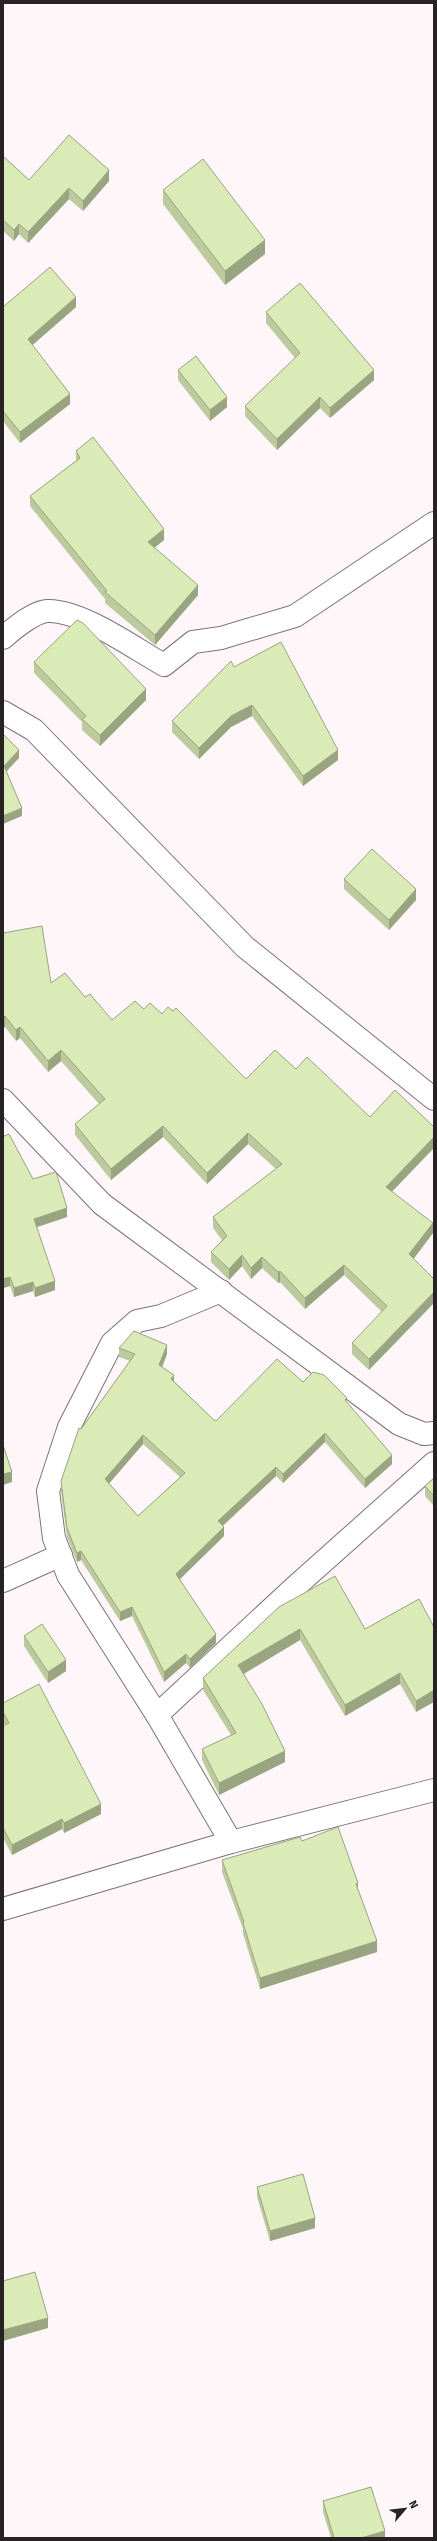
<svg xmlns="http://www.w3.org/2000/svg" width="437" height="2541" font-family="'Fira Sans',sans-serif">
  <rect width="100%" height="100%" fill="#fff6fa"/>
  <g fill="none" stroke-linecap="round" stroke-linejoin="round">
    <!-- minor casing -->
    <g stroke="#7e7278" stroke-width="24">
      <g id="minor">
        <path d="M3,638C13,629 34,612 47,611C80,609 135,649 164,665L193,642L221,638L295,616L434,523"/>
        <polyline points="3,712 34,730 245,947 434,1099"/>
        <polyline points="3,1100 102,1204 399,1424 424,1434 434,1433"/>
        <polyline points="221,1291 161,1316 137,1321 112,1343 69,1427 48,1491 54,1538 68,1575 157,1715 231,1842"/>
        <polyline points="3,1581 61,1555"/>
        <polyline points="157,1715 296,1586 434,1463"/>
        <polyline points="3,1909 231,1842 434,1790"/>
      </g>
    </g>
    <!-- minor -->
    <use href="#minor" stroke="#fff" stroke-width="22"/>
  </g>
  <!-- wall -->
  <g fill="#bcca9d" fill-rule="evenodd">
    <polygon points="3,156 29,180 109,181 83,211 69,199 28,243 19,234 14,241 3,231"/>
    <polygon points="163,190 265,254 225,285 163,204"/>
    <polygon points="3,307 76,307 32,345 70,404 20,443 3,421"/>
    <polygon points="266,312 374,380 330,418 320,408 277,450 245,416 245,406 295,358 266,323"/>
    <polygon points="178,370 227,407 210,421 178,380"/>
    <polygon points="76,451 164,540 154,548 198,595 155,645 105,603 105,599 30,506 30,496 76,461"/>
    <polygon points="34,662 146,700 100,746 82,730 82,722 34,673"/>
    <polygon points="234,667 338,760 303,786 252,716 231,727 199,759 172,732 172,721"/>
    <polygon points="344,879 416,900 389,930 344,889"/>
    <polygon points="3,933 51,983 85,997 112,1020 144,1009 162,1014 246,1079 392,1192 433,1233 413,1259 369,1370 352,1354 352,1343 382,1312 344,1275 305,1309 280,1282 278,1283 262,1268 251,1279 242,1266 229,1280 211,1262 211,1252 222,1240 213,1228 213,1217 276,1169 248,1144 207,1184 163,1137 111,1180 75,1135 75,1124 99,1104 61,1061 48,1072 20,1038 16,1041 5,1027"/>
    <polygon points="3,1134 33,1179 67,1217 37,1227 55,1290 35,1297 33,1291 14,1297 10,1286 3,1288"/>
    <path d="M119,1348L167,1354L162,1367L174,1381L214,1420L216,1421L303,1382L347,1403L392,1464L365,1488L325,1442L283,1483L276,1476L223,1526L224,1536L180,1579L216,1643L190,1668L186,1663L164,1682L132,1616L120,1621L81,1560L77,1562L67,1537L61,1491V1481L81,1429L130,1361L119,1357ZM143,1444L180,1477L138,1516L109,1484Z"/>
    <polygon points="434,1478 434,1506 425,1496 425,1486"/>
    <polygon points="419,1599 416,1712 400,1684 345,1716 300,1640 244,1674 285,1762 219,1795 202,1760 202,1749 231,1735 203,1690 203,1678 279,1607 365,1629"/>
    <polygon points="24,1636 66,1671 48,1683 24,1646"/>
    <polygon points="3,1703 101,1814 64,1833 62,1829 12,1855 3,1838 3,1726 5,1725 3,1722"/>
    <polygon points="302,1841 358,1890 377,1952 260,1989 243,1934 243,1929 222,1872 222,1860"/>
    <polygon points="257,2187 315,2228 270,2241 257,2197"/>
    <polygon points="323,2501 385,2538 331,2538 323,2512"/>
  </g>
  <!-- shaded-wall -->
  <g fill="#99a480">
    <polygon points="109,170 109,181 83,211 83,201"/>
    <polygon points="69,188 69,199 28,243 28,232"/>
    <polygon points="19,224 19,234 14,241 14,230"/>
    <polygon points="265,240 265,254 225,285 225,271"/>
    <polygon points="76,297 76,307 28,349 28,339"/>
    <polygon points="374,370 374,380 330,418 330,408"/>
    <polygon points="70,394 70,404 20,443 20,432"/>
    <polygon points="227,397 227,407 210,421 210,410"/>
    <polygon points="320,397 320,408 277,450 277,439"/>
    <polygon points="164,529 164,540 148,553 148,542"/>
    <polygon points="198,585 198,595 155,645 155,635"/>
    <polygon points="146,689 146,700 100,746 100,735"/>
    <polygon points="252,705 252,716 231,727 199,759 199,748 231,716"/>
    <polygon points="19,750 19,758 4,774 4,766"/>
    <polygon points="338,750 338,760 303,786 303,776"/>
    <polygon points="22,808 22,816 3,824 3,816"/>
    <polygon points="416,889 416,900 389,930 389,920"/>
    <polygon points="5,1016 5,1027 3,1028 3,1018"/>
    <polygon points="20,1027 20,1038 16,1041 16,1030"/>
    <polygon points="61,1050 61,1061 48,1072 48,1061"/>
    <polygon points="163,1126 163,1137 111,1180 111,1169"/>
    <polygon points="248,1133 248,1144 207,1184 207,1173"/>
    <polygon points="434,1137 434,1148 386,1198 386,1187"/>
    <polygon points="67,1208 67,1217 34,1228 34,1219"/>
    <polygon points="433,1223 433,1233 409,1265 409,1254"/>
    <polygon points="242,1255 242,1266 229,1280 229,1269"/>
    <polygon points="262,1257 262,1268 251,1279 251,1268"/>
    <polygon points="344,1265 344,1275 305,1309 305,1298"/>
    <polygon points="280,1271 280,1282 278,1283 278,1272"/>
    <polygon points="10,1277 10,1286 3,1288 3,1279"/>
    <polygon points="55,1281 55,1290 35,1297 35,1288"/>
    <polygon points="33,1282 33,1291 14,1297 14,1288"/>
    <polygon points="434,1292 434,1303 369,1370 369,1359"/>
    <polygon points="167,1345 167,1354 159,1375 159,1365"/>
    <polygon points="174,1375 174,1384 171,1379"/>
    <polygon points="325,1433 325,1442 283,1483 283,1474"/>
    <polygon points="143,1435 143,1444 105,1488 105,1479"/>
    <polygon points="392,1455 392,1464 365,1488 365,1479"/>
    <polygon points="276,1467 276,1476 218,1530 218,1521"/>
    <polygon points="12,1472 12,1482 3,1485 3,1474"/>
    <polygon points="224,1527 224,1536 176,1583 176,1574"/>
    <polygon points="81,1551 81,1560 77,1562 77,1553"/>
    <polygon points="132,1607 132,1616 120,1621 120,1612"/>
    <polygon points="300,1629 300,1640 238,1677 238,1665"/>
    <polygon points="216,1634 216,1643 190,1668 190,1659"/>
    <polygon points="186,1654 186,1663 164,1682 164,1672"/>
    <polygon points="66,1660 66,1671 48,1683 48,1672"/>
    <polygon points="400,1673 400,1684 345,1716 345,1705"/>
    <polygon points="434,1690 434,1702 416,1712 416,1701"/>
    <polygon points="285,1751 285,1762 219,1795 219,1783"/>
    <polygon points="101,1804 101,1814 64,1833 64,1823"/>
    <polygon points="62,1819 62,1829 12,1855 12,1845"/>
    <polygon points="358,1883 358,1895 356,1884"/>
    <polygon points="377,1941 377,1952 260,1989 260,1978"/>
    <polygon points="315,2218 315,2228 270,2241 270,2231"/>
    <polygon points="48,2318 48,2328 3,2341 3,2330"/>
    <polygon points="385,2531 385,2538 361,2538"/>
  </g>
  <!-- building -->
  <g fill="#dbebb7" stroke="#99a480" fill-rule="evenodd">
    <polygon points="69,135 109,170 83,201 69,188 28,232 19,224 14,230 3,220 3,156 29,180"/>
    <polygon points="203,159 265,240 225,271 163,190"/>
    <polygon points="50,267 76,297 28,339 70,394 20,432 3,411 3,307"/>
    <polygon points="300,283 374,370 330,408 320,397 277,439 245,406 300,353 266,312"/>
    <polygon points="196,356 227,397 210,410 178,370"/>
    <polygon points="93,437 164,529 148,542 198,585 155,635 105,592 107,591 30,496 80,458 76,451"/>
    <polygon points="77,620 83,623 146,689 100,735 82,719 86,716 34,662"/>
    <polygon points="281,642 338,750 303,776 252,705 231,716 199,748 172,721 231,661 234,667"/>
    <polygon points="3,734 19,750 4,766 22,808 3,816"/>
    <polygon points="372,849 416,889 389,920 344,879"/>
    <polygon points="42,926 51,983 65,973 85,997 90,994 112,1020 135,1001 144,1009 150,1003 162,1014 168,1007 173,1011 176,1008 246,1079 275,1050 296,1069 307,1057 370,1117 395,1090 434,1127 434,1137 386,1187 433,1223 409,1254 434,1279 434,1292 369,1359 352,1343 387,1306 344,1265 305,1298 280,1271 278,1272 262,1257 251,1268 242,1255 229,1269 211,1252 227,1236 213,1217 282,1164 248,1133 207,1173 163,1126 111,1169 75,1124 105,1099 61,1050 48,1061 20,1027 16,1030 5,1016 3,1018 3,933"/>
    <polygon points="3,1134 4,1136 9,1134 33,1179 56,1172 67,1208 34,1219 55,1281 35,1288 33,1282 14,1288 10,1277 3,1279"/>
    <path d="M134,1331L167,1345L159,1365L174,1375L171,1379L214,1420L216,1421L277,1359L303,1382L313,1372L324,1375L347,1398L345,1400L392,1455L365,1479L325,1433L283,1474L276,1467L218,1521L224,1527L176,1574L216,1634L190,1659L186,1654L164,1672L132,1607L120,1612L81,1551L77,1553L67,1528L61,1481L79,1428L81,1429L135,1354L119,1348ZM143,1435L185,1473L138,1516L105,1479Z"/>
    <polygon points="3,1445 12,1472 3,1474"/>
    <polygon points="434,1478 434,1496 425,1486"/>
    <polygon points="335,1576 365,1629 419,1599 434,1627 434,1690 416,1701 400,1673 345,1705 300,1629 238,1665 262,1704 285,1751 219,1783 202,1749 236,1733 203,1678 279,1607"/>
    <polygon points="42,1624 66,1660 48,1672 24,1636"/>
    <polygon points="39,1684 101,1804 64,1823 62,1819 12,1845 3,1828 3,1726 9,1723 3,1712 3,1703"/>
    <polygon points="338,1827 358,1883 356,1884 377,1941 260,1978 243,1923 244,1922 222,1860 300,1837 302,1841"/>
    <polygon points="303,2174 315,2218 270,2231 257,2187"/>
    <polygon points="35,2272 48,2318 3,2330 3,2281"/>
    <polygon points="371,2487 385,2531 361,2538 334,2538 323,2501"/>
  </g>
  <!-- border -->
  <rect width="437" height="2541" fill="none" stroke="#272224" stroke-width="8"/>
  <!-- north arrow -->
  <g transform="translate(405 2509) rotate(62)" stroke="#ffffff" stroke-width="3" paint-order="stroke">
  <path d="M0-3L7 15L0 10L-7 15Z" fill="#272224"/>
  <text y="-6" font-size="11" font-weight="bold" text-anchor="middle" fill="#272224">N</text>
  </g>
</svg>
